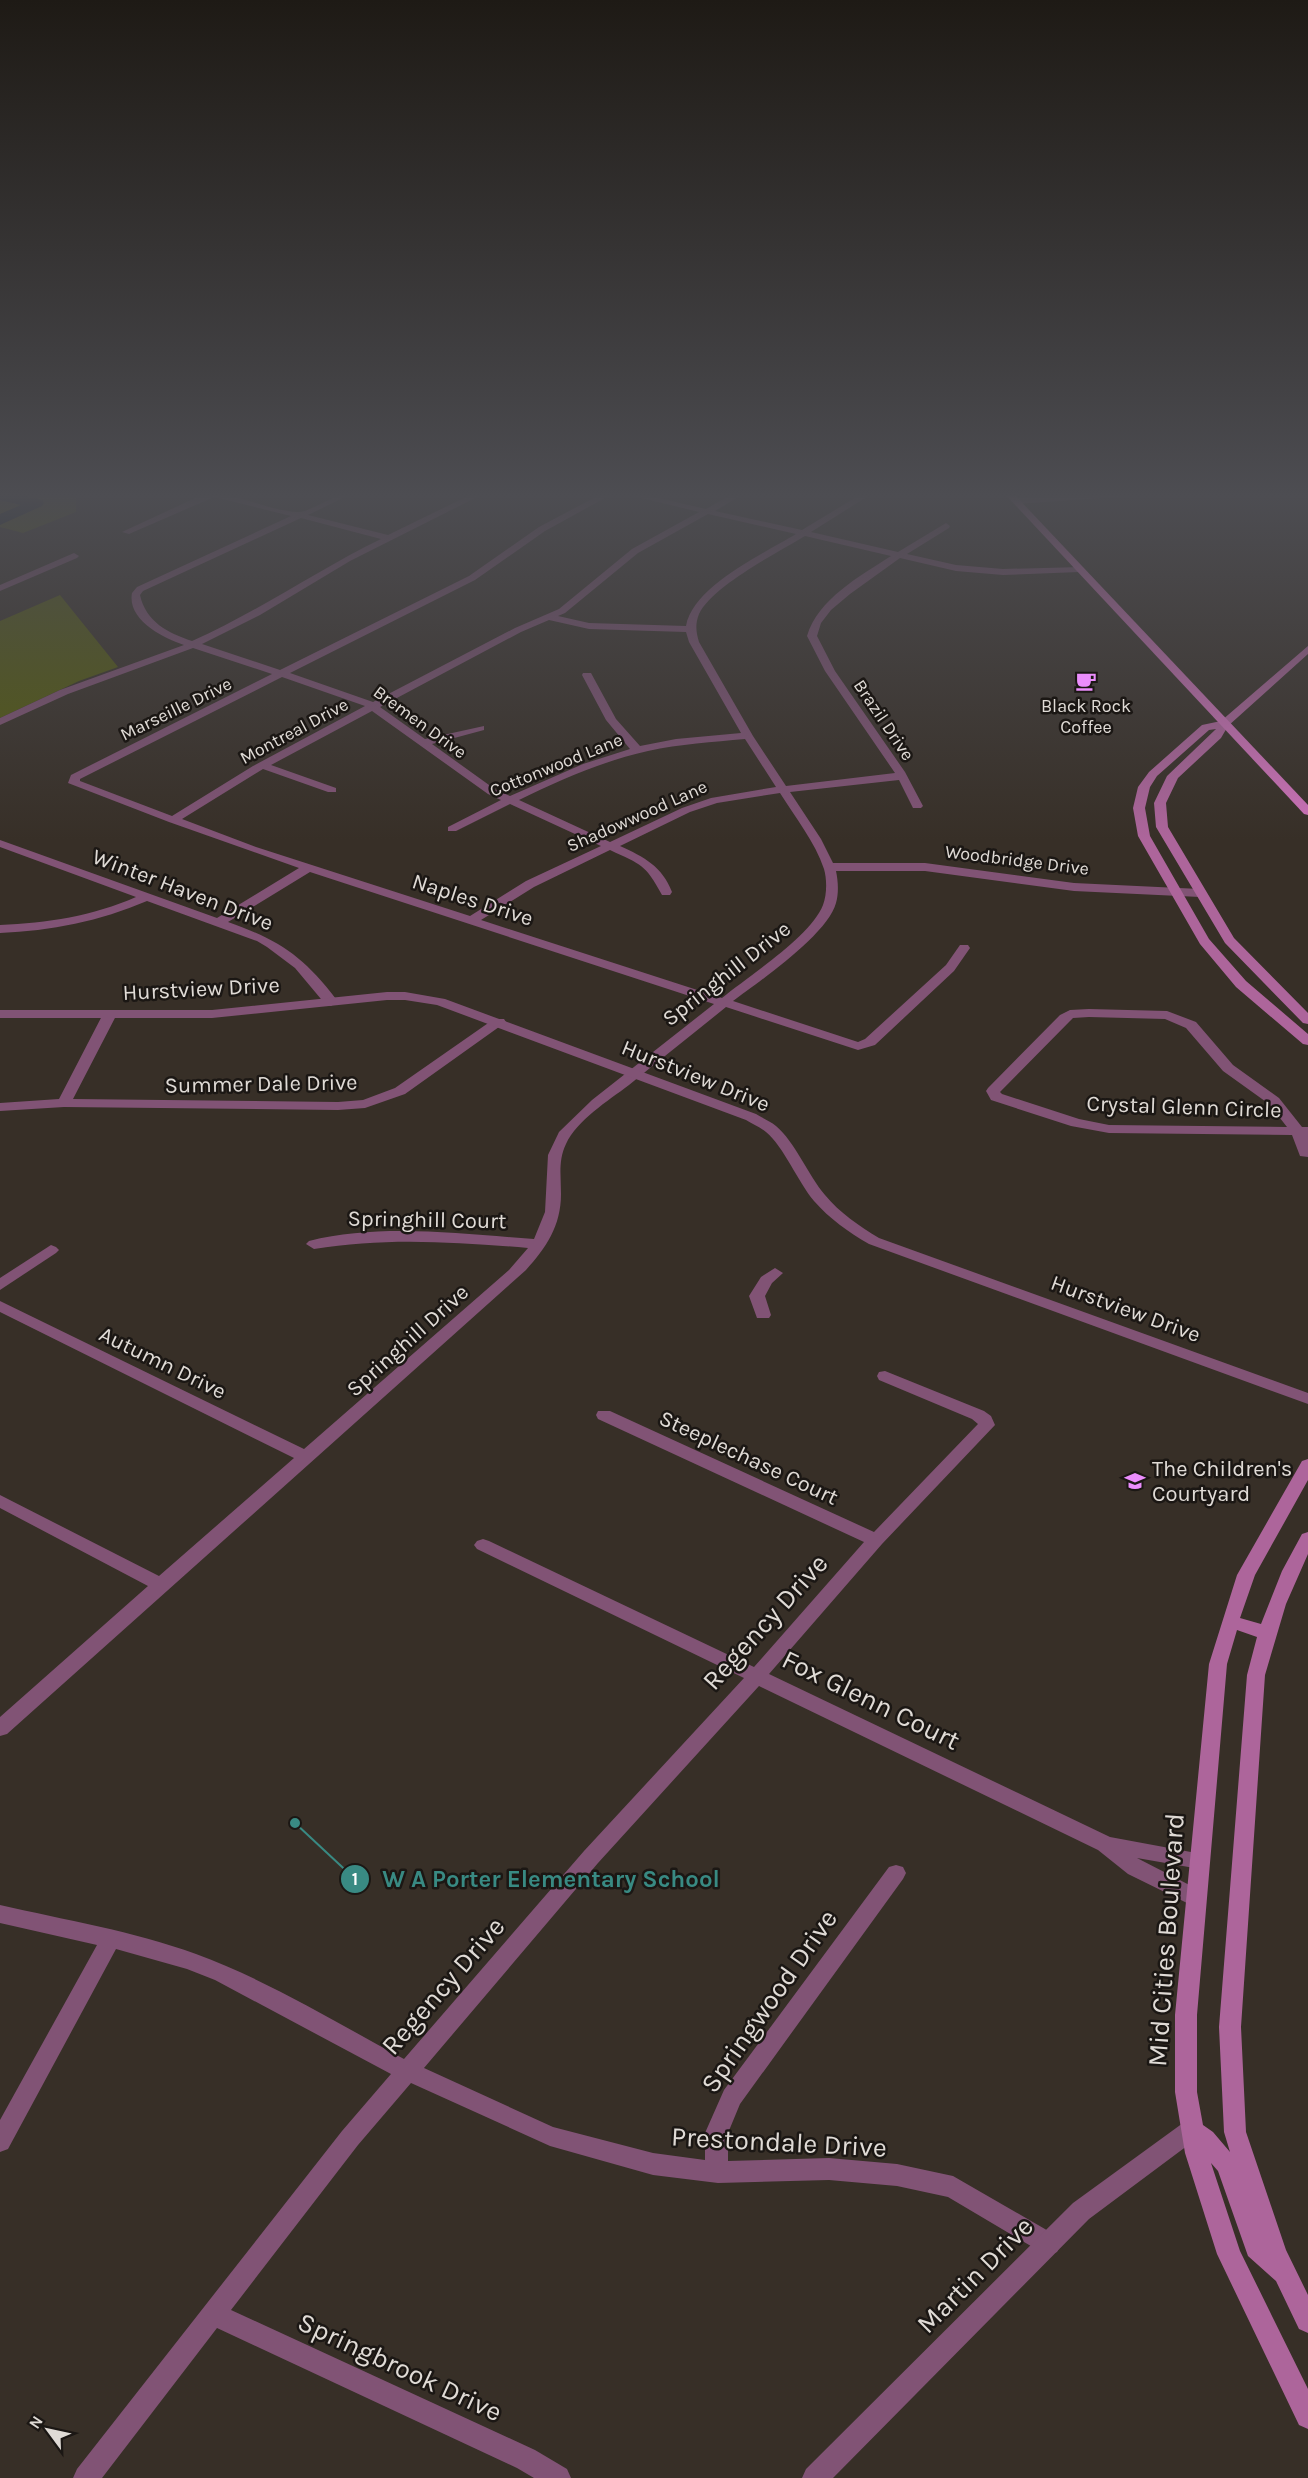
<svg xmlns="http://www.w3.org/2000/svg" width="1308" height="2478" font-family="Karla,sans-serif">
  <rect width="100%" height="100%" fill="#372f27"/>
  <!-- green -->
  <g fill="#535a0b">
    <polygon points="0,493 76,493 76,512 23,533 0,527"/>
    <polygon points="60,595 118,667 79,681 0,718 0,621"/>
  </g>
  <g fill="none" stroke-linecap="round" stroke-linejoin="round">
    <!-- river -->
    <polygon fill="#021627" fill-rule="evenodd" points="0,493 13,493 42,500 44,503 42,506 0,525 0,514 21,505 0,500"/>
    <!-- minor -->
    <g fill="#815375" fill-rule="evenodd">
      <path d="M206,493C238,493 266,510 297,512C311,513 333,493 353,493L308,515L388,535L474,493H485L350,561L260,615L202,644L280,670L469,576L539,527L603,493H614L545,531L475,580L290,673L373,702L515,628L559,609L632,549L699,512L621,493H637L706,509L734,493H745L715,511L802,530L863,493H873L811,532L898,552L946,523L950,526L949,528L907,554L956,565L1003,569L1082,567V571L1079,572L1003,575L956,571L900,558L850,594L831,610L821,623L817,636L835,671L905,772L923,806L921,808H913L899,780L790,792L821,839L833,863H925L1074,883L1200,889L1206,893L1200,897L1074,891L925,871H836C838,880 839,893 836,903C828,934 760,981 733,1001L858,1042L865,1039L946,965L960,945H968L970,948L954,971L875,1045L858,1050L726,1007C694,1033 661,1059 629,1085C608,1101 577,1120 566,1144C558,1160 561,1177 561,1194C561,1226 546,1248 526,1270L7,1734L0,1736V1717L148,1586L0,1508V1495L159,1576L294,1458L0,1312V1301L304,1449L509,1270L528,1248C456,1242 386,1237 314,1249L306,1244L309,1241C381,1223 460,1234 534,1239L545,1212L548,1155L559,1132L592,1100L714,1004L310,872L228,922C279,940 303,956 336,999L337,1002L331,1006L326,1005L295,968L267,947L257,941L147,901C100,921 51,931 0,933V925C47,923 93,916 136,897L0,847V840L217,918L299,868L169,822L68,783L71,775L272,674L193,648L68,694L0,725V718L60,690L184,645C163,638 127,620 132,593L137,587L291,516L214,497L129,534L122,532ZM708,514L796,534C763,554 693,586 686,626L589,623L558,616L565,613L638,553ZM301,518L381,539C317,570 258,612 192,641C168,633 146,622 140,595L143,591ZM805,536L891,556C860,576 818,599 807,636L825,671L895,773L786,786L753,736L699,642C696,632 695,624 699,614C712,586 777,553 805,536ZM549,620L589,629L686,632L689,642L741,733L676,739L640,746L616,719L591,673H583L582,675L606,720L630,749L583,764L510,796L496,790L432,744L484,730V726L425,739L380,707L521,632ZM282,677L365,706L253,766L172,816L80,781V779ZM372,711L488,794L501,800L448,827V831H456L510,804L601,846L526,881L470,916L256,847L182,819L263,769L328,792H336V788L271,765ZM745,739L776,787L711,798L682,808L610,842L519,800C560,780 603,761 648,751C680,744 713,742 745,739ZM780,793C795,817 815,842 824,869C827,879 827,895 823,905C811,936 749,976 722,998L481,920L534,887L610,850C642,865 645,864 662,895H670L672,892C662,866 644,857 620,846L690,812L717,803Z"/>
      <polygon points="1092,493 1135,493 1131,496 1016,504 1012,501 1016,498"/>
      <polygon points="74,553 79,556 77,558 0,591 0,585"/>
      <path d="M1089,1009L1167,1011L1196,1022L1233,1065L1279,1098L1302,1127H1308V1157L1300,1156L1292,1135L1109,1133L1071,1126L991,1100L986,1091L988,1088L1060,1015L1070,1010ZM1089,1017L1165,1019L1186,1028L1223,1071L1269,1104L1287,1127L1109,1125L1079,1119L1002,1094L1000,1092L1070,1021L1073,1018Z"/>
      <polygon points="110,1010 117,1014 73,1099 338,1102 363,1100 395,1088 494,1019 504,1019 506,1022 405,1094 365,1108 338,1110 64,1107 0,1111 0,1103 59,1099 103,1014"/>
      <polygon points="51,1245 56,1247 59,1250 56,1253 0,1290 0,1278"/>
      <polygon points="775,1268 783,1273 772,1283 765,1296 771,1315 769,1318 757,1318 749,1296 761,1277"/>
      <path d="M885,1371L984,1411L991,1416L995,1425L882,1544L769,1674L1110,1837L1207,1855L1210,1861L1207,1867L1200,1869L1137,1858L1203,1892L1206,1898L1203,1904L1196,1907L1189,1904L1128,1874L1098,1850L759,1686L598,1863L424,2068L553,2127L653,2153L705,2160V2133L724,2090L889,1867L896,1865L903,1867L906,1873L903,1879L740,2104L728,2133V2161L829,2158L897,2164L953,2176L1057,2236L1061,2244L1057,2252L1049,2255L1041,2252L948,2197L897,2186L829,2180L718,2183L653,2175L550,2146L411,2083L358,2145L231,2310L535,2450L567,2469L571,2478H534L517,2468L217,2328L102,2478H73L77,2469L342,2131L391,2074L215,1980L187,1969L116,1949L8,2149L0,2152V2120L97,1945L0,1923V1905C65,1920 133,1931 196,1954C267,1980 337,2023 404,2059L584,1851L744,1678L477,1549L474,1545L477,1541L483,1539L489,1541L754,1667L864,1542L598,1419L596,1415L598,1411H610L874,1532L978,1424L972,1419L879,1380L877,1376L879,1372Z"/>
    </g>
    <!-- tertiary -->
    <g fill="#815375" fill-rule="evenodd">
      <path d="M387,992H405L445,999L756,1114C762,1118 770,1121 776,1126C795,1142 808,1175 825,1195C840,1213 859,1226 879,1238L1308,1393V1404L869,1244C848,1232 830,1219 814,1201C798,1182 784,1147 766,1132C760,1127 752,1124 746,1120L437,1005L405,1000H387L212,1018H0V1010H212Z"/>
      <polygon points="1191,2120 1199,2123 1202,2130 1199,2137 1089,2219 833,2478 802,2478 806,2469 1073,2203 1183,2123"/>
    </g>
    <!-- secondary -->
    <g fill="#ad659b" fill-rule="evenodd">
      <polygon points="1308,646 1308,654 1228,726 1221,738 1178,778 1166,803 1168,827 1234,938 1308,1013 1308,1024 1303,1023 1225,943 1156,827 1154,803 1167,776 1216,729 1209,730 1157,776 1150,787 1145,808 1150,836 1209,939 1246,981 1308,1034 1308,1045 1303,1044 1236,987 1200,944 1138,836 1133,808 1138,787 1149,772 1202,725 1221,721"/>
      <path d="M1308,1459V1480L1255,1575L1240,1618L1261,1624L1282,1571L1302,1534L1308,1532V1554L1286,1604L1265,1675L1241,2027L1246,2132L1286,2250L1308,2295V2333L1299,2329L1276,2281L1248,2256L1218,2171L1211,2163L1240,2251L1308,2389V2429L1299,2425L1217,2254L1185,2153L1175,2092V2015L1209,1664L1237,1575L1302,1461ZM1237,1630L1257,1637L1247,1675L1219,2027L1224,2132L1230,2152L1213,2132L1203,2125L1197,2092V2015L1227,1664Z"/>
    </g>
    <!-- primary -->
    <polygon fill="#ce72b9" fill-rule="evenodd" points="1004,493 1013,493 1308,805 1308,815 1304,814"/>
  </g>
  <!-- sky -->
  <linearGradient id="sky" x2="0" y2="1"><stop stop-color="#1e1a15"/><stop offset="0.59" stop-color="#4d4d52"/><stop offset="1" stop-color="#4d4d52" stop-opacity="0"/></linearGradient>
  <rect width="1308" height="840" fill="url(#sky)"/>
  <!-- icons -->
  <defs>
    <g id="cafe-bare" transform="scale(1.62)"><path d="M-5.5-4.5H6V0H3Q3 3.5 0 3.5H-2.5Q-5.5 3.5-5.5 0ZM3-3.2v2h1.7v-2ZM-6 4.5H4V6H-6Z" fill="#eb8dfc" stroke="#1b1714" stroke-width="2.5" paint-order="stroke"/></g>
    <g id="school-bare" transform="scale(1.62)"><path d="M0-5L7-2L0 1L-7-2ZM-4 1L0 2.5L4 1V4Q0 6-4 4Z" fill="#eb8dfc" stroke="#1b1714" stroke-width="2.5" paint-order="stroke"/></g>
  </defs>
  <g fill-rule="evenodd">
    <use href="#cafe-bare" x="1086" y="681"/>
    <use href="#school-bare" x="1135" y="1481"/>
  </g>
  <g text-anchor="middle" stroke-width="5" stroke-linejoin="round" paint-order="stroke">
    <!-- far-poi labels -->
    <g font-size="18" fill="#e0dbd6" stroke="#1b1714">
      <text x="1086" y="712">Black Rock<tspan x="1086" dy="21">Coffee</tspan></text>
    </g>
    <!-- far-street labels -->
    <g font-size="18" fill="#e0dbd6" stroke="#1b1714">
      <text transform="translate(176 709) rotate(-26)" y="6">Marseille Drive</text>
      <text transform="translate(884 720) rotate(56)" y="6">Brazil Drive</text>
      <text transform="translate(420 722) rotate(36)" y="6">Bremen Drive</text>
      <text transform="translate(294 731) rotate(-28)" y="6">Montreal Drive</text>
      <text transform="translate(556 765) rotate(-22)" y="6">Cottonwood Lane</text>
      <text transform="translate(637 816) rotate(-24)" y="6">Shadowwood Lane</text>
      <text transform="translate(1017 860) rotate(7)" y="6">Woodbridge Drive</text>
    </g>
    <!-- street labels -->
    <g font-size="22" fill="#e0dbd6" stroke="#1b1714">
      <text transform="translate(183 889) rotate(21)" y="8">Winter Haven Drive</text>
      <text transform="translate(473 899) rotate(18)" y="8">Naples Drive</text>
      <text transform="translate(726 973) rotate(-38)" y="8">Springhill Drive</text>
      <text transform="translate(201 988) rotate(-3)" y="8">Hurstview Drive</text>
      <text transform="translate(696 1075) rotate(22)" y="8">Hurstview Drive</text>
      <text transform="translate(261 1083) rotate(-1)" y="8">Summer Dale Drive</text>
      <text transform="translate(1184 1106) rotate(2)" y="8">Crystal Glenn Circle</text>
      <text transform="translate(427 1219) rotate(1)" y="8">Springhill Court</text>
      <text transform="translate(1126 1308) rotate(20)" y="8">Hurstview Drive</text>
      <text transform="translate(407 1340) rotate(-42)" y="8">Springhill Drive</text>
      <text transform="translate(163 1362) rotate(26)" y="8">Autumn Drive</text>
      <text transform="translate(749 1457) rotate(25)" y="8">Steeplechase Court</text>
    </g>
    <!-- poi labels -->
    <g font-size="22" fill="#e0dbd6" stroke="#1b1714" text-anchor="start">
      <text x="1152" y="1476">The Children's<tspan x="1152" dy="25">Courtyard</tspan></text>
    </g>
    <!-- near-street labels -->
    <g font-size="27" fill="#e0dbd6" stroke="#1b1714">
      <text transform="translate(765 1622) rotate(-48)" y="9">Regency Drive</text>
      <text transform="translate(871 1700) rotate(26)" y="9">Fox Glenn Court</text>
      <text transform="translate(1166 1940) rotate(-86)" y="9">Mid Cities Boulevard</text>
      <text transform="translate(443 1986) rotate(-49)" y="9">Regency Drive</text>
      <text transform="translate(769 2001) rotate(-55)" y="9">Springwood Drive</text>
      <text transform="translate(779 2142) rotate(3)" y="9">Prestondale Drive</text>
      <text transform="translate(975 2275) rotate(-45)" y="9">Martin Drive</text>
      <text transform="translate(400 2367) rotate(25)" y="9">Springbrook Drive</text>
    </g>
  </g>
  <!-- callouts -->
  <path fill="none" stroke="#398a83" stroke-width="2" d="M295 1823L355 1879"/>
  <g fill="#398a83" stroke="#1b1714" stroke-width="2">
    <circle cx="295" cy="1823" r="6"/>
    <circle cx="355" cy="1879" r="15"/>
  </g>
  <g font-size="18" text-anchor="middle" font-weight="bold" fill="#fff">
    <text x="355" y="1885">1</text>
  </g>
  <g font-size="24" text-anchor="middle" font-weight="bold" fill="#398a83" stroke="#1b1714" stroke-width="5" stroke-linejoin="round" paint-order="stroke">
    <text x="551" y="1887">W A Porter Elementary School</text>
  </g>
  <!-- north arrow -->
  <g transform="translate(48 2430) rotate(303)" stroke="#1b1714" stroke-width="4.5" paint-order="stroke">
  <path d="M0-4.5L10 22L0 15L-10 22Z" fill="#e0dbd6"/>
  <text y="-9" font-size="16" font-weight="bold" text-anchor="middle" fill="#e0dbd6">N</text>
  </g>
</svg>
